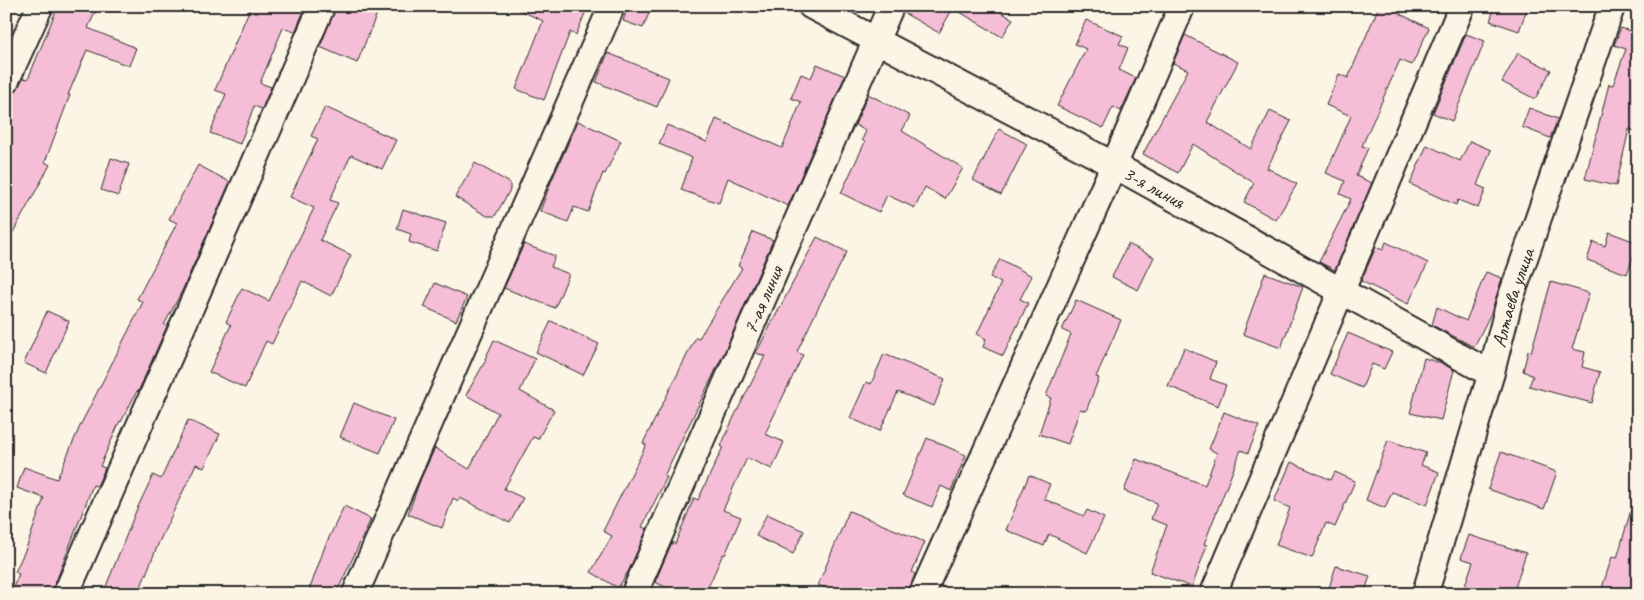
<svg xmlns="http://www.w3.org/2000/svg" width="1644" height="600" font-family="Caveat,sans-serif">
  <rect width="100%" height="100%" fill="#fcf5e5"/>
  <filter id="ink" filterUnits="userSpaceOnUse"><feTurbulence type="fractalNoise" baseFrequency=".02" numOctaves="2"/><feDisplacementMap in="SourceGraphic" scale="10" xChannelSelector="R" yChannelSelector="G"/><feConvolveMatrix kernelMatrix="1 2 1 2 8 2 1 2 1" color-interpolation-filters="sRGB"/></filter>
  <g filter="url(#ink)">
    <!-- building -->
    <g fill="#f5bed6" stroke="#2b2b2b">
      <polygon points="58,6 98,6 88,28 136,48 129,66 87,50 68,95 70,95 45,162 50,165 6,245 6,95 15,92 23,78 28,79"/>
      <polygon points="251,6 306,6 295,32 283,28 260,83 271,87 262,109 254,106 240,144 210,133 226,94 215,90"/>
      <polygon points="336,6 380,6 357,63 320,47"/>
      <polygon points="511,6 588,6 576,35 570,32 544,100 516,89 543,21"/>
      <polygon points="628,6 652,6 643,28 623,21"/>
      <polygon points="905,6 990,6 1013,19 1002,37 953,8 939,33 904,13"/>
      <polygon points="1379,6 1403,6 1400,14 1429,28 1412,65 1400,60 1362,146 1368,148 1356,176 1372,183 1335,270 1319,262 1351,199 1340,194 1345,181 1326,173 1351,116 1326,105 1339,74 1348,78"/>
      <polygon points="1495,6 1528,6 1519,31 1490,21"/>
      <polygon points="1086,20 1123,36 1119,44 1128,48 1119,70 1136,78 1121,111 1113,107 1103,128 1057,106 1086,49 1075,44"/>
      <polygon points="1635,24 1638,24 1638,132 1629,129 1616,186 1585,179 1609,84 1613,85 1626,49 1614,45 1621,28 1633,32"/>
      <polygon points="1466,34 1485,41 1452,121 1433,113"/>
      <polygon points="1185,35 1238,62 1207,122 1251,149 1270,111 1291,121 1267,168 1297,184 1276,220 1244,202 1254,183 1193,144 1178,173 1143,154 1188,70 1173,63"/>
      <polygon points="608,53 669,78 657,107 596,82"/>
      <polygon points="1518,53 1551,70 1535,99 1502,82"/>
      <polygon points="817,64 845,76 788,206 728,178 719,203 681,190 692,158 659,144 667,125 707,142 716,119 782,148 801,102 791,98 801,74 811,78"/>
      <polygon points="868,94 910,116 902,131 963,168 945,199 925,187 915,208 887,195 879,212 841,193 865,142 862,140 866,131 855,125"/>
      <polygon points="325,107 396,140 382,169 351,155 330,200 338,203 320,240 351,255 331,296 302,281 272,344 266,341 245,388 209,372 231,325 226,322 242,288 269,301 314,208 290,197 318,139 311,136"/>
      <polygon points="1529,108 1558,119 1550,138 1522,127"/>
      <polygon points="578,121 621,141 605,174 603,173 588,212 574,207 568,222 540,211 551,182"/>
      <polygon points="999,129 1027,144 1001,195 973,180"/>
      <polygon points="1470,141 1491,150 1477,185 1486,189 1478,208 1458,200 1456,205 1410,184 1427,145 1460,161"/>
      <polygon points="111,158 129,164 118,196 101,190"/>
      <polygon points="475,163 510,183 510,190 495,216 487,216 455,197"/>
      <polygon points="198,165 230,182 182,291 164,325 167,326 138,392 137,391 121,422 120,421 100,466 105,468 97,486 93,485 52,592 52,594 10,594 19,574 15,572 27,546 44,498 17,488 24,467 57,479 81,424 143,302 137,299 177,223 169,219"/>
      <polygon points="403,209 446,223 437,251 409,242 411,234 397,229"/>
      <polygon points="753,232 773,240 725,351 664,476 667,477 642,527 647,529 629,570 618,588 591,572 612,536 603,531 646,445 643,443 696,337 699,338 742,268 738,266"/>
      <polygon points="1609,232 1638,243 1627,274 1587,260 1593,242 1605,246"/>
      <polygon points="817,237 847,252 818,308 797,352 803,355 765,434 784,442 772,469 747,458 723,510 741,517 725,555 723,554 705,594 680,594 655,582 672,542 675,544 694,498 698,500 723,447 721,446 733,419 765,356 756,353"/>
      <polygon points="1386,242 1428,263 1408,304 1361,281 1376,247 1383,250"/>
      <polygon points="524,244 555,256 551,267 569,274 555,308 504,288"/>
      <polygon points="1128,244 1154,257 1138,290 1112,277"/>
      <polygon points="1000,259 1032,276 1020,299 1028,303 1003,356 983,347 986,339 977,334 1001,283 990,277"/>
      <polygon points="1486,272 1502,278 1491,313 1474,347 1432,325 1437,307 1466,321"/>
      <polygon points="1265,273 1303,287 1281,348 1243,334"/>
      <polygon points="1551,282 1589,293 1572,349 1585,352 1582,367 1600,372 1592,403 1529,386 1533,376 1523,371 1528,351 1531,352"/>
      <polygon points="435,283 467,297 456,321 424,307"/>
      <polygon points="1076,300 1121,320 1096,377 1099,378 1086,411 1080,409 1068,444 1039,434 1051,398 1046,396 1071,334 1062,330"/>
      <polygon points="47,311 69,321 46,373 24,363"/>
      <polygon points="551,321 599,344 583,375 536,352"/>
      <polygon points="1348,333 1392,352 1384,369 1372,364 1362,388 1330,374"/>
      <polygon points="494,340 535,359 520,391 554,410 538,439 533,437 504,489 523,498 510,523 460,498 458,501 453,498 442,528 408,514 421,478 435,448 469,469 498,413 466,395 486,360 485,359"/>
      <polygon points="1184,348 1216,362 1210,379 1226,385 1218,406 1168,386"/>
      <polygon points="884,354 945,379 934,406 898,392 880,431 850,418 866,382 871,384"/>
      <polygon points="1424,358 1441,363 1454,370 1441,420 1410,413"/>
      <polygon points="354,403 394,420 380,453 340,437"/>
      <polygon points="1224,412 1259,426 1248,453 1241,450 1204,544 1207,545 1192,587 1150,572 1167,525 1151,519 1157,503 1124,491 1136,459 1205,485 1217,453 1209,449"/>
      <polygon points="188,420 220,434 204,468 196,464 159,542 138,594 103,594 136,511 153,475 161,479"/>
      <polygon points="927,438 966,455 951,491 941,486 932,507 903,495"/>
      <polygon points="1388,440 1426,453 1421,465 1439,472 1427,505 1392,492 1385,508 1366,500"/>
      <polygon points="1501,452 1557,472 1544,509 1488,489"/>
      <polygon points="1291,462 1331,480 1335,472 1355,481 1335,527 1326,523 1312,558 1276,545 1290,508 1274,501"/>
      <polygon points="1029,475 1050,484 1044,499 1084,516 1087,510 1104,518 1087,553 1049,534 1044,546 1006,530"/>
      <polygon points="1633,503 1638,504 1638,579 1633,594 1600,594 1612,557 1617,558"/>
      <polygon points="344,506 371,519 336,594 308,594 325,546"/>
      <polygon points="849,511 925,542 912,572 915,574 908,594 839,594 818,585"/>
      <polygon points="767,514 804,531 793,554 756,536"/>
      <polygon points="1469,535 1526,553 1513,594 1462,594 1473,562 1461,558"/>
      <polygon points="1336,566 1370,576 1364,594 1327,594"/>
      <polygon points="941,586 956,594 938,594"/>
    </g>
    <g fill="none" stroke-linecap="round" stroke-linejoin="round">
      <!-- minor casing -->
      <g stroke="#2b2b2b" stroke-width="29">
        <g id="minor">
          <path id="s1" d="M811,6L1114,165L1491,374"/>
          <polyline points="6,81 40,6"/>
          <polyline points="66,594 322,6"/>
          <polyline points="355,594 612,6"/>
          <path id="s2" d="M634,594L891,6"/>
          <polyline points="922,594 1114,165 1182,6"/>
          <polyline points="1213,594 1462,6"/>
          <path id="s3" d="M1425,594L1491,374L1509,303L1612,6"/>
        </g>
      </g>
      <!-- minor -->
      <use href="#minor" stroke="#fcf5e5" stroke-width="25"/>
    </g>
  </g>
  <g text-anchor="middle" stroke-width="5" stroke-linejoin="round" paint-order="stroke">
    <!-- street labels -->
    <g font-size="20" fill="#2b2b2b" stroke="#fcf5e5">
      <text dy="7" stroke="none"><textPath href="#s1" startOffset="388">3-я линия</textPath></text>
      <text dy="7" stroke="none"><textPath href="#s3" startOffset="309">Алтаева улица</textPath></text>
      <text dy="7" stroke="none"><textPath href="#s2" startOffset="321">7-ая линия</textPath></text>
    </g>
  </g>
  <!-- margin -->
  <rect width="1644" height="600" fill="none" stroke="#fcf5e5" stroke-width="25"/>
  <rect x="12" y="12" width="1619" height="575" fill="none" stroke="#2b2b2b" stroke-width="2" filter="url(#ink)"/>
</svg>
